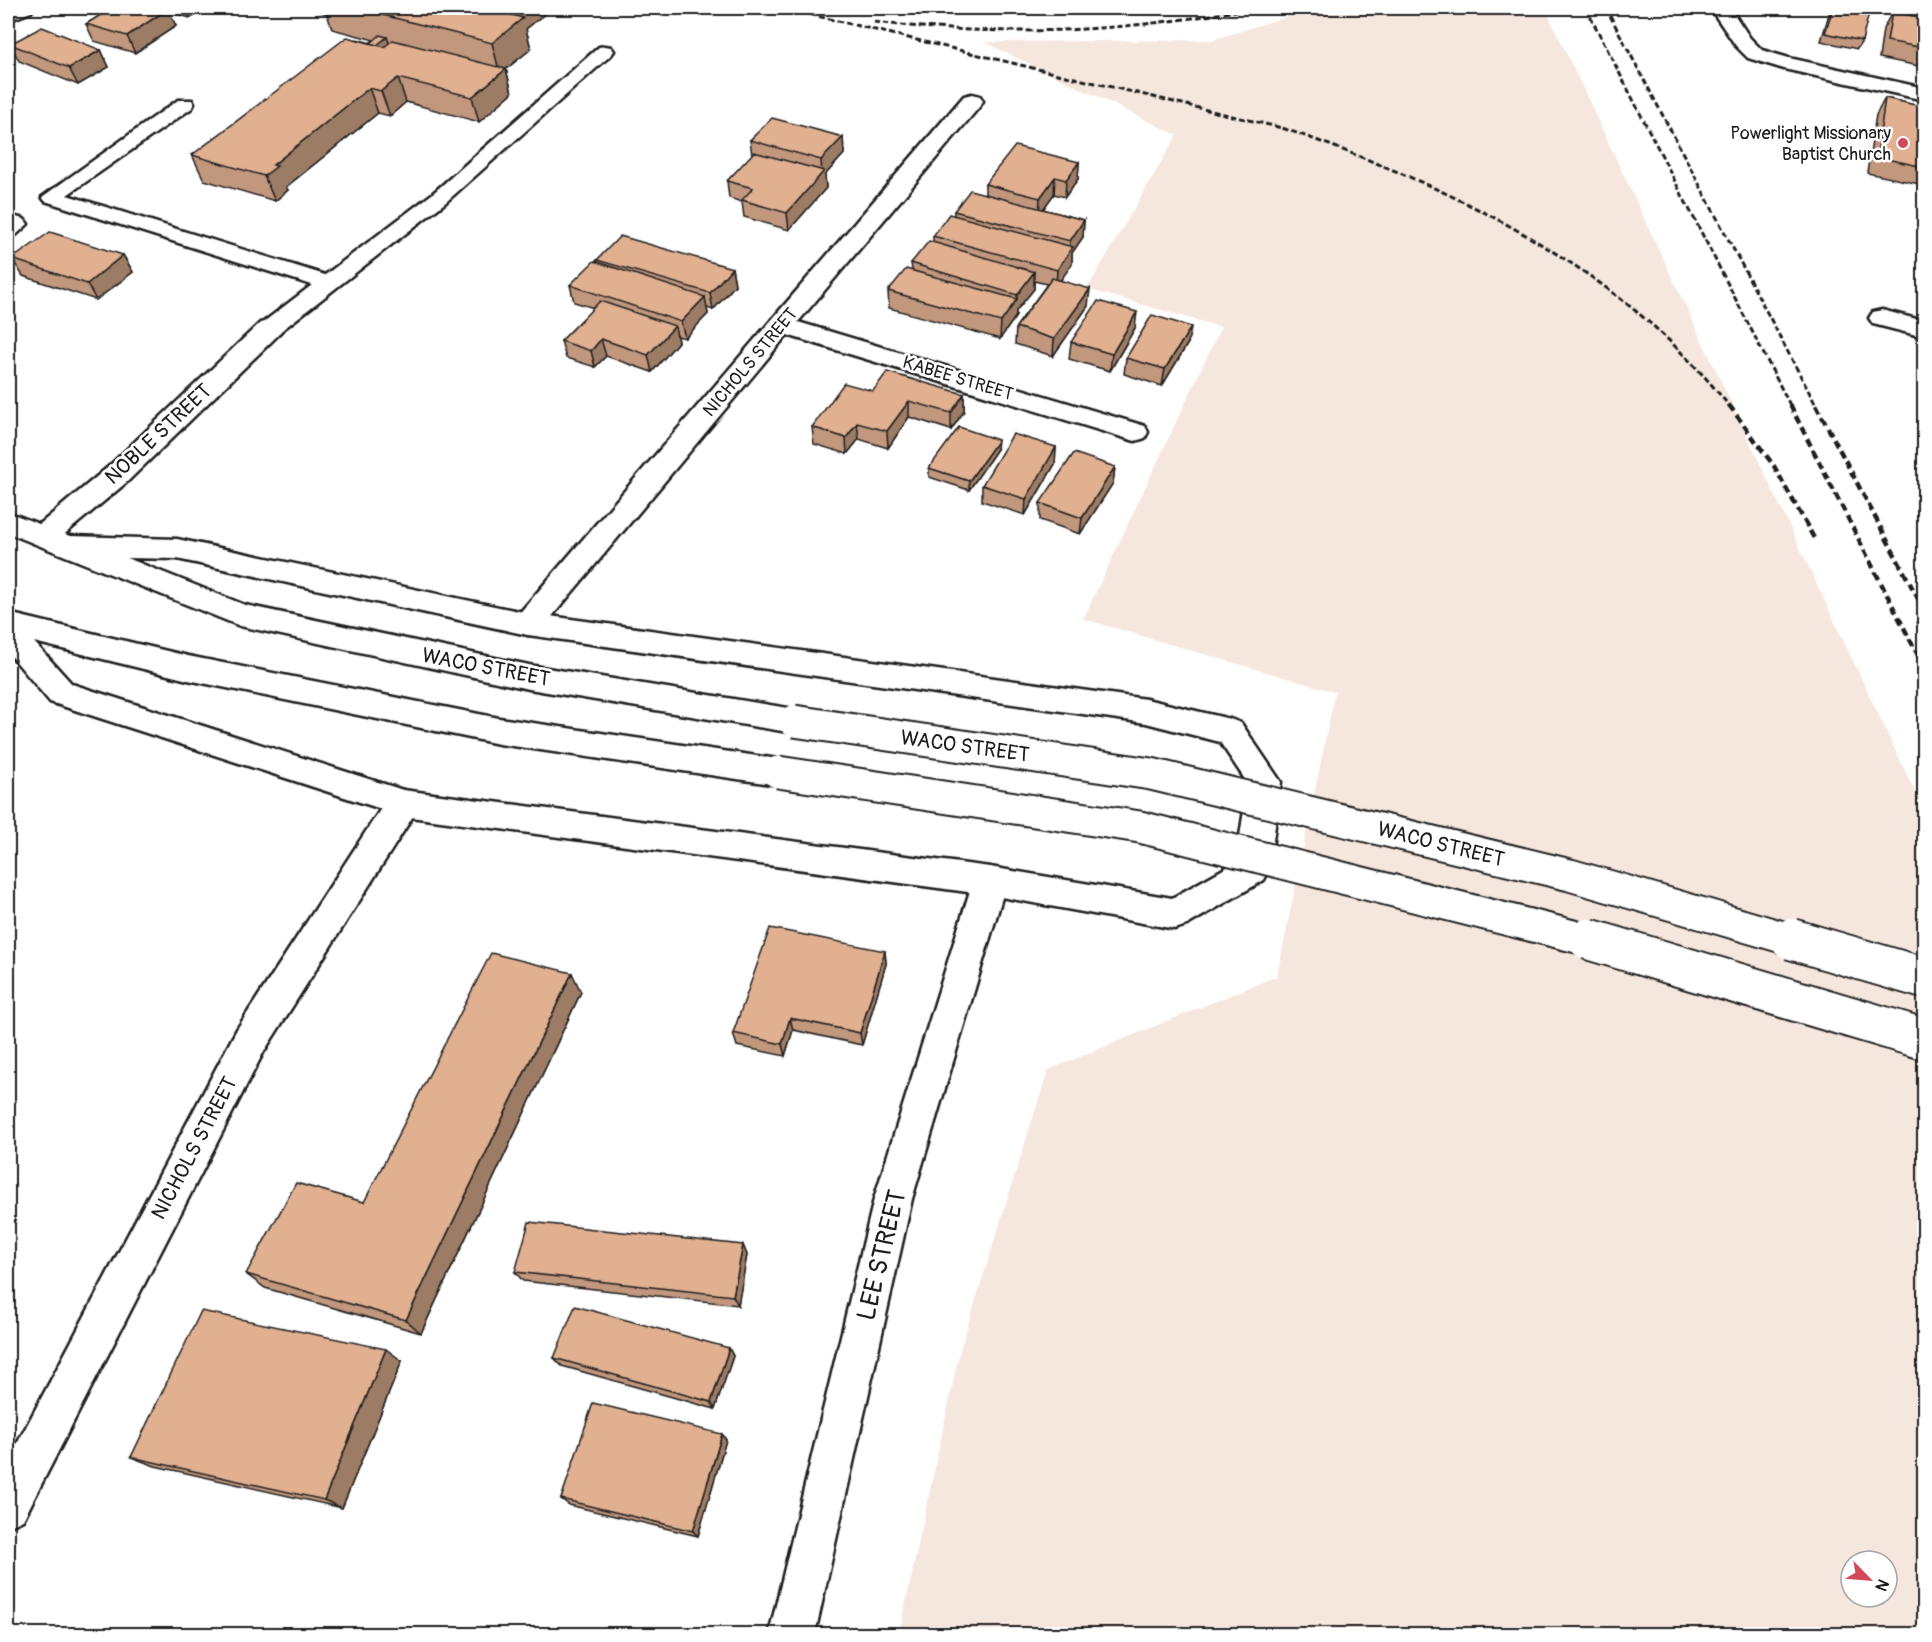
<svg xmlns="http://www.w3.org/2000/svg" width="1932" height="1642" font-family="Pangolin,sans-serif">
  <rect width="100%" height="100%" fill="#fff"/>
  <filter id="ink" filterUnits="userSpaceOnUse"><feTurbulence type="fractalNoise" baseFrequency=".0167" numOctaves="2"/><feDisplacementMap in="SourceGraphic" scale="12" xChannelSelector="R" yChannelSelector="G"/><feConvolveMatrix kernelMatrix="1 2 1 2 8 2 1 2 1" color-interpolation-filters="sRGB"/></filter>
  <g filter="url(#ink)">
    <!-- built -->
    <path fill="#f6e7de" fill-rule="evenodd" d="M1314,8H1545L1924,811V1634H899L960,1350L1048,1070L1277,976L1335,692L1083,619L1221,327L1087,289L1177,135L984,42L1212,40ZM1851,1561H1887V1597H1851Z"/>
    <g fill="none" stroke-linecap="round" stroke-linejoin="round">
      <!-- lane casing -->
      <g stroke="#1c1c1c" stroke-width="5">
        <polygon id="lane" points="605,46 611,47 614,51 611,55 446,202 277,334 269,336 261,334 258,329 261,324 312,285 45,201 42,197 178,100 192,100 194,104 192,108 67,195 325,275 432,194 599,47"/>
      </g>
      <!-- street casing -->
      <g stroke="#1c1c1c" stroke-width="5">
        <g id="street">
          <polygon points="8,8 34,8 31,12 8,21"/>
          <polygon points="1710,8 1730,8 1750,38 1762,50 1789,58 1924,88 1924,100 1784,69 1748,58 1736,46"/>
          <polygon points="972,94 980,96 983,101 980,106 798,322 1145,426 1148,432 1145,438 1135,441 1125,438 787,335 539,632 528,635 517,632 513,624 517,616 964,96"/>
          <polygon points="16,217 24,219 28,224 16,235 8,237 8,219"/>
          <polygon points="1882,310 1924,321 1924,337 1873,324 1869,318 1873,312"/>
          <polygon points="269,321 278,323 282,329 278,335 127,482 54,543 44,546 34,543 30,536 34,529 107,468 260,323"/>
          <polygon points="403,790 415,793 419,803 415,813 263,1053 23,1520 8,1527 8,1461 237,1029 391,793"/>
          <polygon points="990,867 1002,871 1007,881 912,1199 815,1634 769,1634 874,1199 973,881 978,871"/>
        </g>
      </g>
      <!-- secondary casing -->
      <g stroke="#1c1c1c" stroke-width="5">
        <polygon id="secondary" points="8,512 70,536 177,539 528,613 1146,699 1230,719 1241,723 1281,782 1269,870 1264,880 1187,925 1175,929 990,895 403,816 50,702 8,652 8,613 188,656 499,718 778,759 789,763 794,772 789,781 778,785 499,744 188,680 34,642 72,684 403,790 990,867 1172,898 1236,862 1248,784 1220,742 1146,723 528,635 177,559 127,558 245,605 529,665 794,709 805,712 810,721 805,730 794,733 529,689 240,626 8,533"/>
      </g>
      <!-- lane -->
      <use href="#lane" fill="#fff" fill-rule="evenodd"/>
      <!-- street -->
      <use href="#street" fill="#fff" fill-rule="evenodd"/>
      <!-- secondary -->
      <use href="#secondary" fill="#fff" fill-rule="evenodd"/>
      <!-- rail-far1 -->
      <g stroke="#1c1c1c" stroke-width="3" stroke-dasharray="6 3" stroke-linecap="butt">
        <path d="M784,8L1282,128C1450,186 1617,264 1730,407"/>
        <polyline points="1586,8 1791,407"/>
        <polyline points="1606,8 1817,407"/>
        <path d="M874,22C1004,38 1124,32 1252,8"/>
      </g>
      <!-- rail -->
      <g stroke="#1c1c1c" stroke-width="4.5" stroke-dasharray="8 4.5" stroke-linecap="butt">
        <polyline points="1729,405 1774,466 1815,540"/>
        <polyline points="1790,405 1924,667"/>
        <polyline points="1816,405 1924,610"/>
      </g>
      <!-- secondary-bridge-far1 casing -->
      <g stroke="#1c1c1c" stroke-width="35" stroke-linecap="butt">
        <g id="secondary-bridge-far1">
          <polyline points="794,721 1151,774 1570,875 1796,941"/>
          <polyline points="778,772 1140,827 1593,941"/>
        </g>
      </g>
      <!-- secondary-bridge casing -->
      <g stroke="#1c1c1c" stroke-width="44" stroke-linecap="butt">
        <g id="secondary-bridge">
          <polyline points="1588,939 1924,1039"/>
          <polyline points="1791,939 1924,978"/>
        </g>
      </g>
      <!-- secondary-bridge-far1 -->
      <use href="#secondary-bridge-far1" stroke="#fff" stroke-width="31"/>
      <!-- secondary-bridge -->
      <use href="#secondary-bridge" stroke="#fff" stroke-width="40"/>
    </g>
    <!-- wall -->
    <g fill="#c1977d" stroke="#1c1c1c" stroke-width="1.5">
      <polygon points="112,8 205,8 190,18 169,12 176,26 135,53 94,41 86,24"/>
      <polygon points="316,8 552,8 526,29 531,49 506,69 512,93 479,122 406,102 390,116 378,113 286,187 288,190 275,201 204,180 192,155 374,40 332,29 327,14 318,11"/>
      <polygon points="1832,8 1862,41 1857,49 1821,41 1829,14"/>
      <polygon points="1892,12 1924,18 1924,67 1879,58 1883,29"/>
      <polygon points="10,44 101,50 109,67 78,85 19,61"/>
      <polygon points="1885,98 1924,107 1924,175 1919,184 1867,173 1876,115"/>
      <polygon points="843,137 844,154 825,175 826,188 789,230 744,217 742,202 729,198 727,181 752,155 750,140"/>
      <polygon points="1079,162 1078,179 1065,197 1054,194 1043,209 1084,220 1083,237 1072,253 1072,264 1060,280 1088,306 1053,356 1015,344 1016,327 1047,284 1034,281 1034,289 1016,311 1016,316 1000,339 889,308 888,291 912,270 911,263 933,242 933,236 954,216 954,211 985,194 985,184"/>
      <polygon points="123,255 133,272 96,300 23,276 12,259"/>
      <polygon points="597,260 732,268 735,285 713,310 707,308 708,314 685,338 677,336 678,342 652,372 606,356 595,367 566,358 561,341 594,308 574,302 570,285 597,262"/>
      <polygon points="1135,328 1110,371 1069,359 1071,342"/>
      <polygon points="1188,343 1162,386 1124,374 1126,358"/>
      <polygon points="873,391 964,394 964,411 951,430 909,417 888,448 859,439 847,454 814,444 812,427"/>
      <polygon points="1056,447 1055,464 1025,515 982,501 982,485"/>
      <polygon points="997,449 969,490 929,477 929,468"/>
      <polygon points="1115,467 1113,483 1080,534 1040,520 1040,503"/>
      <polygon points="885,951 886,964 862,1045 793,1030 785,1056 737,1046 733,1033"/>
      <polygon points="581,992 421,1333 265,1288 246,1274 364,1202"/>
      <polygon points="743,1245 747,1255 738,1305 523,1281 515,1272"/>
      <polygon points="729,1348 733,1356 715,1409 562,1366 554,1358"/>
      <polygon points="402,1361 342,1508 155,1466 131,1457"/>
      <polygon points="722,1434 726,1440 698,1536 569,1505 561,1499"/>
    </g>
    <!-- shaded-wall -->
    <g fill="#9d7b66" stroke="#1c1c1c" stroke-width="1.5">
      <polygon points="185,8 205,8 190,18"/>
      <polygon points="506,8 552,8 526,29 531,49 506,69 512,93 479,122 472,97 500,74 492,43 500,12"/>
      <polygon points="168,9 176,26 135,53 127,36"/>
      <polygon points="387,37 390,45 369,51"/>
      <polygon points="101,50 109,67 78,85 69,68"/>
      <polygon points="398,78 406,102 390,116 381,91"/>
      <polygon points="369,88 378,113 286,187 288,190 275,201 264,176 273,165"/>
      <polygon points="8,106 13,116 8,118"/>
      <polygon points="843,137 844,154 825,175 826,188 789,230 787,213 822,173 821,160"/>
      <polygon points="1079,162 1078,179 1065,197 1066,180"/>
      <polygon points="1055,177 1054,194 1039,215 1040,198"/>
      <polygon points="1084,220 1083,237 1072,253 1072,264 1056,287 1057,270 1069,252 1070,241"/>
      <polygon points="123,255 133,272 96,300 87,284"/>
      <polygon points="732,268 735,285 713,310 710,293"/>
      <polygon points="1034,272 1034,289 1016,311 1016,316 1000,339 1001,322 1017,299 1017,295"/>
      <polygon points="1090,289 1088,306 1053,356 1054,339"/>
      <polygon points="705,297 708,314 685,338 681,322"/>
      <polygon points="1137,312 1135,328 1110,371 1112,354"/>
      <polygon points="675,326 678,342 652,372 648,355"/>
      <polygon points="1191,327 1188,343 1162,386 1165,369"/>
      <polygon points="601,339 606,356 595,367 591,351"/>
      <polygon points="964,394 964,411 951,430 951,413"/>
      <polygon points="909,401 909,417 888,448 887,431"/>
      <polygon points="857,423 859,439 847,454 846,438"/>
      <polygon points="998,440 997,449 969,490 969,481"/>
      <polygon points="1056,447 1055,464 1025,515 1026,499"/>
      <polygon points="1115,467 1113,483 1080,534 1082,518"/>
      <polygon points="885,951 886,964 862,1045 860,1033"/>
      <polygon points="572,973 581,992 421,1333 406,1320"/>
      <polygon points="790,1018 793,1030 785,1056 782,1044"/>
      <polygon points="743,1245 747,1255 738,1305 733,1296"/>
      <polygon points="729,1348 733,1356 715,1409 711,1402"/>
      <polygon points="386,1349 402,1361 342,1508 324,1500"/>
      <polygon points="722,1434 726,1440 698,1536 693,1531"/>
    </g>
    <!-- building -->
    <g fill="#e0b091" stroke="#1c1c1c" stroke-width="1.5">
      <polygon points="112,8 161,8 168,9 127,36 86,24"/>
      <polygon points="356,8 506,8 500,12 523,18 492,43"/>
      <polygon points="1833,8 1842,8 1869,13 1862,41 1825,33"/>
      <polygon points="1892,12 1924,18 1924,48 1887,41"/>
      <polygon points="42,27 101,50 69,68 10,44"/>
      <polygon points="380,35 387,37 377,45 356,40 357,39 371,43"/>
      <polygon points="347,37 384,47 393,40 506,69 472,97 398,78 381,91 369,88 273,165 277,166 264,176 192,155"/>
      <polygon points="1885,98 1924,107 1924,167 1877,157"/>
      <polygon points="772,118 843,137 821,160 750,140"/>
      <polygon points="1015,146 1079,162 1066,180 1055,177 1040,198 985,184"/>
      <polygon points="754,152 824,171 787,213 742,200 753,188 727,181"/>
      <polygon points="970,190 1084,220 1070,241 954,211"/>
      <polygon points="949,214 1073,247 1057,270 933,236"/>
      <polygon points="50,232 123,255 87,284 12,259"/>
      <polygon points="620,236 732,268 710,293 597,260"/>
      <polygon points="929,241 1034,272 1017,295 911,263"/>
      <polygon points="594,261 705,297 681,322 570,285"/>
      <polygon points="906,269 1017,299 1001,322 888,291"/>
      <polygon points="1052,278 1090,289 1054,339 1016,327"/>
      <polygon points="600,301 675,326 648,355 601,339 591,351 561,341"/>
      <polygon points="1098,301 1137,312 1112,354 1071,342"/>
      <polygon points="1152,315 1191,327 1165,369 1126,358"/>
      <polygon points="887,372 964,394 951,413 909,401 887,431 857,423 846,438 812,427 844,383 873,391"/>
      <polygon points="959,427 998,440 969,481 929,468"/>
      <polygon points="1013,434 1056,447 1026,499 982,485"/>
      <polygon points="1074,453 1115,467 1082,518 1040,503"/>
      <polygon points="770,928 885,951 860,1033 790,1018 782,1044 733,1033"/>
      <polygon points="491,953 572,973 406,1320 246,1274 296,1183 364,1202"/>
      <polygon points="529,1222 743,1245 733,1296 515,1272"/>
      <polygon points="575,1306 729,1348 711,1402 554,1358"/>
      <polygon points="201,1311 386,1349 324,1500 131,1457"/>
      <polygon points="593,1403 722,1434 693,1531 561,1499"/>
    </g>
  </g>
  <!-- markers -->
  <circle fill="#d1495b" stroke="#fff" stroke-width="2" cx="1903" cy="143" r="6"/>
  <g text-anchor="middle" stroke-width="5" stroke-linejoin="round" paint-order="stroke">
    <!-- far-poi labels -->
    <g font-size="18" fill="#1c1c1c" stroke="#fff" text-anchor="end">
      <text x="1891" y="139">Powerlight Missionary<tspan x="1891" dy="21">Baptist Church</tspan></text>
    </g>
    <!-- far-street labels -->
    <g font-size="18" fill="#1c1c1c" stroke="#fff">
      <text transform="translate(750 362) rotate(-50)" y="6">NICHOLS STREET</text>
      <text transform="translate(958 378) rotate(17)" y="6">KABEE STREET</text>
    </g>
    <!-- street labels -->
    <g font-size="21" fill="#1c1c1c" stroke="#fff">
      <text transform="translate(158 434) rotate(-43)" y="7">NOBLE STREET</text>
      <text transform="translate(486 667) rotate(11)" y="7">WACO STREET</text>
      <text transform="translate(965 746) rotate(8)" y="7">WACO STREET</text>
      <text transform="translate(1441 844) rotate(14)" y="7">WACO STREET</text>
      <text transform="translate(194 1148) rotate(-62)" y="7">NICHOLS STREET</text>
    </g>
    <!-- near-street labels -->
    <g font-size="26" fill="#1c1c1c" stroke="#fff">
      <text transform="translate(881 1255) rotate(-76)" y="9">LEE STREET</text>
    </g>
  </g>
  <!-- margin -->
  <rect width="1932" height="1642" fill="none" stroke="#fff" stroke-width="30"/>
  <rect x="15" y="15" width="1902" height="1612" fill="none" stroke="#1c1c1c" stroke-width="2" filter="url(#ink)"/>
  <!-- north arrow -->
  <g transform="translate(1869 1579) rotate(115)"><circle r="28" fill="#ffffff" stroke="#a4a4a4" stroke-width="1.5"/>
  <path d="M0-4.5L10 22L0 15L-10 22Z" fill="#d1495b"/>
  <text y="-9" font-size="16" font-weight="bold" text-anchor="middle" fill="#1c1c1c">N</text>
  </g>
</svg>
